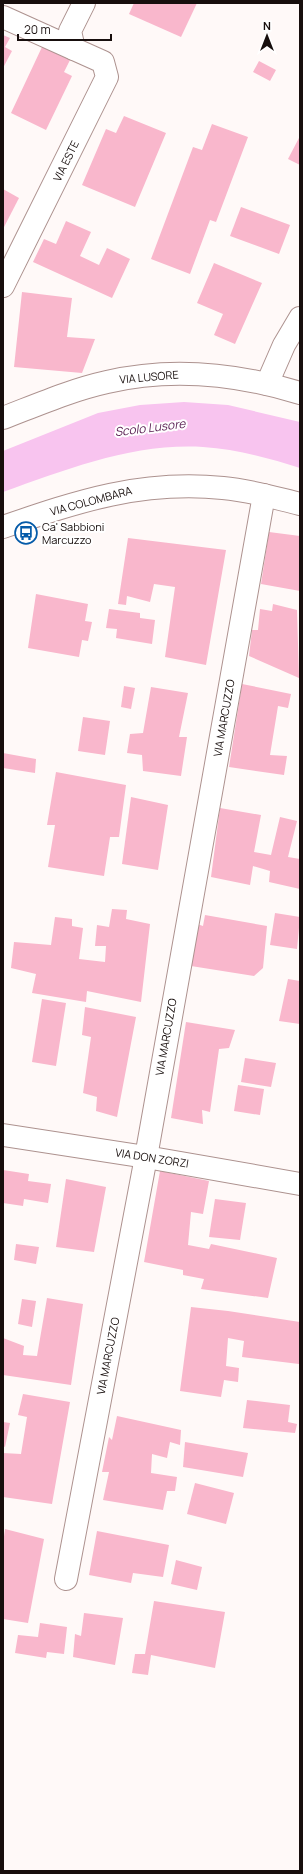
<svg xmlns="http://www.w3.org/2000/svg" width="303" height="1874" font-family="Manrope,sans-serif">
  <rect width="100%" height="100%" fill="#fff9f8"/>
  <!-- water -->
  <path fill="#f8c4ef" d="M184,402L228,405L300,422V468C269,458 236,449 203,447C133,443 68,469 3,492V451L98,413L140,405Z"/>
  <!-- building -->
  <g fill="#f9b7cc">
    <polygon points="134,3 197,3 181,37 129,14"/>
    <polygon points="3,35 10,38 5,47 12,51 3,68"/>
    <polygon points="42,47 70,60 64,72 72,76 46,130 11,113"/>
    <polygon points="259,61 276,70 270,81 253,72"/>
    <polygon points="124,116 166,133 135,207 82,185 106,129 116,133"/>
    <polygon points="212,124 248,137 216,222 210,220 190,274 151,259 193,147 202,150"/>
    <polygon points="300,136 300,165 288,159"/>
    <polygon points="3,189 19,198 3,229"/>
    <polygon points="241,207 290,225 279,254 230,236"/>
    <polygon points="66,221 91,232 80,256 99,265 107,248 130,259 112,298 33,262 44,239 56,244"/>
    <polygon points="214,263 262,283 235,344 214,335 223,314 197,303"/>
    <polygon points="22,292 72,298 67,337 95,339 82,373 14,367"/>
    <polygon points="269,532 300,536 300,591 261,584"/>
    <polygon points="128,538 226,550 206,665 165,657 175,587 154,584 150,602 127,596 126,605 118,604"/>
    <polygon points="36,594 88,604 85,621 92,622 88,641 82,640 79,657 28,648"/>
    <polygon points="273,604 297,610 299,678 249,656 252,630 258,630 260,609 272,611"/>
    <polygon points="109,609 140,613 140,618 155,620 152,644 116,638 117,629 106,628"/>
    <polygon points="242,684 291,694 288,708 278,706 270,755 287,756 284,775 229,767"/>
    <polygon points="124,686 135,688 131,709 121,707"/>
    <polygon points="151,687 188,693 179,737 187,737 181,776 143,771 142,755 127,753 130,734 143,733"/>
    <polygon points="83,717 110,721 105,755 78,751"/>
    <polygon points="3,753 36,759 35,773 3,768"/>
    <polygon points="56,772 126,785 119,837 110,837 104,876 48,867 55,825 47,825"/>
    <polygon points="131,797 168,805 158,870 122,864"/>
    <polygon points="220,808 261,815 254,852 271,855 280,817 297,821 288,857 300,859 300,889 269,882 270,871 253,866 250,885 211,877"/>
    <polygon points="112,909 127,910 126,919 150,924 141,1002 87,991 86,1002 32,993 36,974 11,968 14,942 51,945 55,917 72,919 72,926 83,928 79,959 105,962 106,946 95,946 97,925 109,927"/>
    <polygon points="275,913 300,917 297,949 270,945"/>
    <polygon points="205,915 267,926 263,968 254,976 191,966 197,924 203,926"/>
    <polygon points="288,979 300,981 300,1024 279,1021"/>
    <polygon points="42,999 66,1003 56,1066 32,1062"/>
    <polygon points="85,1007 136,1017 117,1117 96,1111 97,1097 83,1093 91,1037 82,1035"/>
    <polygon points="186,1022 235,1030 229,1048 219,1049 210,1112 202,1110 203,1124 171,1118"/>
    <polygon points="245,1058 276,1063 271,1087 241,1082"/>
    <polygon points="238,1085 264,1089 260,1115 234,1111"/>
    <polygon points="3,1170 29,1174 28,1181 51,1184 48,1203 24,1199 23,1206 3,1203"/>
    <polygon points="160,1171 209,1181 203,1214 191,1212 188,1245 209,1249 211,1244 277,1258 268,1298 201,1289 204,1279 183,1275 183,1270 144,1262"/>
    <polygon points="66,1179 106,1187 94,1252 56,1247"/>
    <polygon points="215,1199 246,1203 240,1240 209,1237"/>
    <polygon points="16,1244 39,1247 36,1264 14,1260"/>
    <polygon points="47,1298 83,1304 71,1385 3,1375 3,1338 24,1346 23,1355 37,1356"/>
    <polygon points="22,1299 36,1301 32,1327 18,1324"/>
    <polygon points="191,1307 228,1311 300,1322 299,1364 242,1357 244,1341 228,1338 226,1366 239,1368 238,1382 224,1380 221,1397 180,1391"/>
    <polygon points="23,1394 70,1402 52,1504 3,1497 3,1453 21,1454 27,1417 18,1415"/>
    <polygon points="247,1400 290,1405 288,1422 297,1424 295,1433 243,1428"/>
    <polygon points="117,1416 181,1430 180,1445 170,1442 167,1458 152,1454 151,1473 177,1477 175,1491 167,1491 163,1510 103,1500 109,1472 102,1472 109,1437 112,1440"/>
    <polygon points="3,1422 10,1423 5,1447 3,1446"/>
    <polygon points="185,1442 248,1453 243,1477 183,1467"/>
    <polygon points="195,1483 234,1493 226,1524 187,1514"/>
    <polygon points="5,1529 44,1539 28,1623 3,1619 3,1544"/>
    <polygon points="97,1531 169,1545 163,1577 133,1573 131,1583 89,1575"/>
    <polygon points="176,1560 202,1567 197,1590 171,1584"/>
    <polygon points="154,1601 225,1612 215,1668 151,1655 148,1675 132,1673 135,1654 145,1654"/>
    <polygon points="84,1613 123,1618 115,1665 73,1657 75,1634 81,1636"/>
    <polygon points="40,1623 67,1627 64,1654 47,1652 46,1658 15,1653 18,1635 38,1637"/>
  </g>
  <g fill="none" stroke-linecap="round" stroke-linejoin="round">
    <!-- minor casing -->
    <g stroke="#ad928f" stroke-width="24">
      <g id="minor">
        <polyline points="3,17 74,49"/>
        <polyline points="3,286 107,77 103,62 74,49 70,31 84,3"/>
        <polyline points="267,384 284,345 300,318"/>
        <path d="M3,418C37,405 71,390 107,382C171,367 238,374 300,393"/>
        <path d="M3,527C79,501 141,480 223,488C249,490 275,498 300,504"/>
        <polyline points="3,1135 146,1157 300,1184"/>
        <polyline points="66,1579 146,1157 264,495"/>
      </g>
    </g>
    <!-- minor -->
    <use href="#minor" stroke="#fff" stroke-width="22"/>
  </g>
  <!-- icons -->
  <defs>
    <g id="bus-ring" transform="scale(1.15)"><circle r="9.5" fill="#fff" stroke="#055ba9" stroke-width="1.5"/><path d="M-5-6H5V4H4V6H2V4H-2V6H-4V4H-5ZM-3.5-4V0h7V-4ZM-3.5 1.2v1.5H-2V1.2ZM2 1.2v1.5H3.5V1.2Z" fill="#055ba9"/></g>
  </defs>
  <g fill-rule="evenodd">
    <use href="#bus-ring" x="26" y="533"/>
  </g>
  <g text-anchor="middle" stroke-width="4" stroke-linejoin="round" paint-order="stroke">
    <!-- street labels -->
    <g font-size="11" fill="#170e0d" stroke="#fff">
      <text transform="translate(66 161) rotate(-64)" y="4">VIA ESTE</text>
      <text transform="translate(149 377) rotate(-5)" y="4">VIA LUSORE</text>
      <text transform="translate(91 501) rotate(-15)" y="4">VIA COLOMBARA</text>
      <text transform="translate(224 718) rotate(-80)" y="4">VIA MARCUZZO</text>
      <text transform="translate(166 1037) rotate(-80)" y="4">VIA MARCUZZO</text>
      <text transform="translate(152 1158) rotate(9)" y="4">VIA DON ZORZI</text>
      <text transform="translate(108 1356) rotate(-79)" y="4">VIA MARCUZZO</text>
    </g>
    <!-- poi labels -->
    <g font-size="11" fill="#170e0d" stroke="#fff" text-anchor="start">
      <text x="42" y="531">Ca' Sabbioni<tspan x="42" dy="13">Marcuzzo</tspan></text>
    </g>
    <!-- water labels -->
    <g font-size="12" font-style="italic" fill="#581d51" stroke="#fff">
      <text transform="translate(150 428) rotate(-7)" y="4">Scolo Lusore</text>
    </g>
  </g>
  <!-- border -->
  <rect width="303" height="1874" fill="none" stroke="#170e0d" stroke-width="8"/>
  <!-- north arrow -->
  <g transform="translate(267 36)" stroke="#ffffff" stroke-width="3" paint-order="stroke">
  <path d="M0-3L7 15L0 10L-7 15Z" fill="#170e0d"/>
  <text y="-6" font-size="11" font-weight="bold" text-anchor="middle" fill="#170e0d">N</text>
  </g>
  <!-- scale -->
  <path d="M18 34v6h93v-6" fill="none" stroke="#170e0d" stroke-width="2"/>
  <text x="24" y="34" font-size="12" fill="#170e0d" stroke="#ffffff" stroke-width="3" paint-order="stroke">20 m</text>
</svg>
